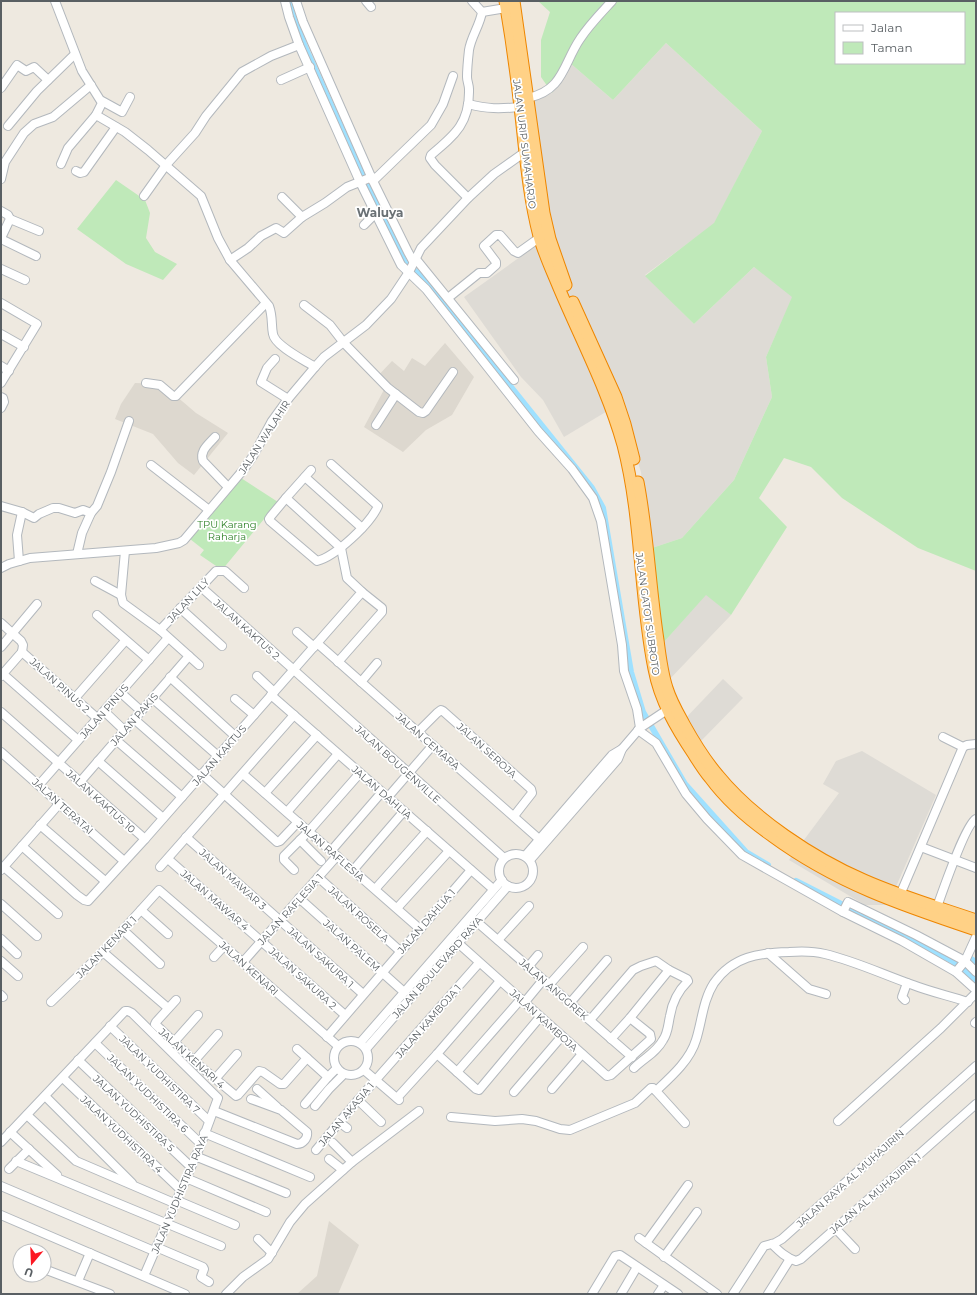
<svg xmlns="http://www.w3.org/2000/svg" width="977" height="1295" font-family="Montserrat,sans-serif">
  <rect width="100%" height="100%" fill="#eee9e0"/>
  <!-- industrial -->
  <g fill="#dedbd5">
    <polygon points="666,43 762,131 714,224 645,275 694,324 754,267 793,296 766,357 772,397 734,480 682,538 649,549 641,472 619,404 564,437 543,400 521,377 464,297 548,237 528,102 552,93 570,63 613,100"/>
    <polygon points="706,594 731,615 665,684 652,653 664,642"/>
    <polygon points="723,679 743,698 697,745 681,723"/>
    <polygon points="862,751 936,795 888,905 865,905 789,860 839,793 823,784 836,761"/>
  </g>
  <!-- education -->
  <g fill="#ddd8cf">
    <polygon points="445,343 474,377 452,415 426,430 403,452 364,427 386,386 375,379 392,361 404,371 412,358 425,366"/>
    <polygon points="135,383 162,384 196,413 228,433 194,475 178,463 153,434 115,419 121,404"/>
    <polygon points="329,1221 359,1245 338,1294 297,1294 317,1276"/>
  </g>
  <!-- green -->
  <g fill="#bfe9b9" fill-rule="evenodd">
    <path d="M538,1H976V571L918,548L842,498L811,467L784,458L759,498L787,527L731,615L706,595L664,642L649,549L682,538L734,480L772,397L766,357L792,297L754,267L694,324L645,276L714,223L762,131L666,43L613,100L570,63L552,93L541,77V40L550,12ZM836,13H964V63H836Z"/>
    <polygon points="116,180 145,200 150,213 146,238 155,252 177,264 163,280 126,264 77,229"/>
    <polygon points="241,478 278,502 222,570 200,555 204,550 190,539"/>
  </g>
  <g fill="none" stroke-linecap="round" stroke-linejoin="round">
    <!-- canal -->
    <g stroke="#9fe1ff" stroke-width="6">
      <polyline points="290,1 295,20 305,47 362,174 405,263 420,275 438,296 592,488 603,508 631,672 643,712 685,784 746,852 768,865"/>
      <polyline points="796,881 951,960 965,970 976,981"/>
    </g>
    <!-- river -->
    <polyline stroke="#9fe1ff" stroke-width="11" points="968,960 976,965"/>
    <!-- minor casing -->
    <g stroke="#b3b8bd" stroke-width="10">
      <g id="minor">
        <polyline points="55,1 82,71 102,103 96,115 68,148 61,164"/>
        <polyline points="285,1 289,17 299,45 360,182 401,265 426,289 538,431 572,469 593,498 601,521 622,645 624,671 637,709 640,728"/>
        <polyline points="296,1 303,22 373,181 408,252 413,261"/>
        <polyline points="366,1 371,7"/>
        <polyline points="482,12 506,8"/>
        <polyline points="281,80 310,67"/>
        <polyline points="1,88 17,65 26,71 34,67 48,80"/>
        <path d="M528,98C564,90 563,64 580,39C589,25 601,13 612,1"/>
        <polyline points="102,101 122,112 130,97"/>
        <path d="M468,104C488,109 499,109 520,107"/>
        <path d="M96,115L125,132L148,150L201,196L218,238L230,260L269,306C273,317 271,324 273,334C275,346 304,360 315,367"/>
        <polyline points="8,126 37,91 75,54"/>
        <polyline points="76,171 80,173 84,172 116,127"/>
        <polyline points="1,179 5,162 24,133 34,124 53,117 91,85"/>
        <polyline points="373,181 431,125 443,104 453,76"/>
        <polyline points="144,196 166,165 195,133 206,116 242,72 271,56 299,45"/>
        <polyline points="282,197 302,217 325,203 347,187 372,177"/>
        <path d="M468,198L435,165L430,158L431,155C455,135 470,123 469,89C469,85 467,81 467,77C467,68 468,59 469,50C471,37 480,25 482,12L472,1"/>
        <polyline points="1,211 8,215 10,219 1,238"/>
        <polyline points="10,219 39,231"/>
        <polyline points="364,225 375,214"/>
        <polyline points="1,239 36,256"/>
        <polyline points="415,258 514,380"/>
        <polyline points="230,260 248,248 261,236 276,228 284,233 302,217"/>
        <polyline points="1,269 25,280"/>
        <polyline points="448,298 479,273 487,273 496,265 496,262 484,246 496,235 500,235 514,251 518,253 539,238"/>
        <polyline points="1,303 37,324 1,383"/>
        <polyline points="304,305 330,325 344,343 388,388 419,412 423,413 426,411 453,372"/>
        <polyline points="1,334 24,347"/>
        <polyline points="275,359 267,368 261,382 288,399"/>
        <polyline points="1,366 9,371"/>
        <polyline points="146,383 160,385 173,396 176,396 266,303"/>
        <polyline points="1,397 3,398 4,402 1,408"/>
        <polyline points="376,425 396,394"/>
        <path d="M215,437C209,444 199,451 203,461L228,487"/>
        <polyline points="151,465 209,510"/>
        <polyline points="311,470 286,498 341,548"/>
        <polyline points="305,477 362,528"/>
        <path d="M286,498L271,516L269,519L270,521L317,561C336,556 370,524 378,506L331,464"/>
        <polyline points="1,506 22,512 34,518 39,514 53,508 59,508 75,513 83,510 91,513"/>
        <polyline points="125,551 121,595 123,603 160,630 199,665"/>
        <polyline points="77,554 82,533 91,513 97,506 111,472 129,421"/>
        <polyline points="19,561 17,535 22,512"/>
        <polyline points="1,568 9,564 30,558 156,548 179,543 184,540 244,469 253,456 272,421 288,399 315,367 324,357 366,325 391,299 409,272 421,248 468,198 494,174 525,152"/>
        <polyline points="95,581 121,595"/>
        <polyline points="201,587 504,858"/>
        <polyline points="180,608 222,646"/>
        <polyline points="97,615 149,660"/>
        <polyline points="1,623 21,641 23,645 22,652"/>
        <polyline points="160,630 216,571 225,571 244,588"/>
        <polyline points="297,632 314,647"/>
        <polyline points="317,643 539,839"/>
        <polyline points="1,647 37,604"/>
        <polyline points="22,652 97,718"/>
        <polyline points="338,662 382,612 382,608 362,592"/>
        <polyline points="3,674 78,740"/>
        <polyline points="1,676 22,652"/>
        <polyline points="257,676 274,692"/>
        <polyline points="170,677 235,736"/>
        <polyline points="361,682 377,663"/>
        <polyline points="120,692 141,711"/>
        <polyline points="271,695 493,889"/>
        <polyline points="75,698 125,641"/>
        <polyline points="152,698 218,756"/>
        <polyline points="235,699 254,715"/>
        <polyline points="104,711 124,730"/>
        <polyline points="1,712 145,839"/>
        <polyline points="134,719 200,777"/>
        <polyline points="638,730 656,743 686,794 707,819 742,855 843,912 902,941 956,972 976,990"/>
        <polyline points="418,732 437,713 441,710 443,711 531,789 532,793 514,816"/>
        <polyline points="943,737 963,747"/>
        <polyline points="116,740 182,797"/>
        <polyline points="1,752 124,861"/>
        <polyline points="98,761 163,818"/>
        <polyline points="202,774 277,842 280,841 298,822"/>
        <polyline points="243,774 420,929"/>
        <polyline points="80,782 189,656"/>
        <polyline points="39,785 168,638"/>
        <polyline points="265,793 317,735"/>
        <polyline points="388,797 433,745"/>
        <polyline points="287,812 338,754"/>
        <polyline points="40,825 105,881"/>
        <polyline points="186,837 363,994"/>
        <polyline points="300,840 321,861"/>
        <polyline points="22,846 77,895 84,900 88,901 145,839 362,592 347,578 341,548"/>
        <polyline points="921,847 976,868"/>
        <polyline points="331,851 382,792"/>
        <circle cx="516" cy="871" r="17"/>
        <polyline points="525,856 612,755 622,749"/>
        <polyline points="168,859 345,1015"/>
        <polyline points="530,860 618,759 622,749 640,728 667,710"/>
        <polyline points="4,867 58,914"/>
        <polyline points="160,867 294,715"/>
        <polyline points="355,868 404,811"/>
        <polyline points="1,870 60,803"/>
        <polyline points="294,870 284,860 284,856 309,831 360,773"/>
        <polyline points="318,877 400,951"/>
        <polyline points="377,887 427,831"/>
        <polyline points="900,895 963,747 967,745 976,744"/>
        <polyline points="299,898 404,992"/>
        <polyline points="1,904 37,936"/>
        <polyline points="399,906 449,851"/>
        <path d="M937,907C942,893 966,823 976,819"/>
        <polyline points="141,910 168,934"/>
        <polyline points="843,912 848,902 916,935 965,961 976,972"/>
        <polyline points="477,922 632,1057"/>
        <polyline points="123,930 160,964"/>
        <polyline points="1,939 17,954"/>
        <polyline points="498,940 529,906"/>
        <polyline points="458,943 607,1076 611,1075 651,1039 650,1034 630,1018"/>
        <polyline points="103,952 168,1008"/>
        <polyline points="768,953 809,989 826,994"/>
        <polyline points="214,957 224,946"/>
        <polyline points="1,961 18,976"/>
        <polyline points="243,962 337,856"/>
        <polyline points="528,967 538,955"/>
        <polyline points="956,972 965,961 976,937"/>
        <polyline points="549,985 583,947"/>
        <polyline points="1,995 3,997"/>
        <polyline points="176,1000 156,1022 155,1024 194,1061 236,1096 238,1095 259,1071 263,1072 280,1084 284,1084 307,1058"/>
        <polyline points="905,1000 902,997 907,983"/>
        <polyline points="51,1002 103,952 159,890 224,946 338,1046"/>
        <polyline points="524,1003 543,980"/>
        <polyline points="570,1003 607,960"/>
        <polyline points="590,1020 633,970 641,966 656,961 669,970 630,1018 611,1039"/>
        <polyline points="975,1023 976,1022"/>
        <polyline points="110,1026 209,1121"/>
        <polyline points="327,1037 471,870"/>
        <circle cx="351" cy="1058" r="17"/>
        <polyline points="174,1042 198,1015"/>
        <polyline points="95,1043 201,1144"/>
        <polyline points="360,1043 502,880"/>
        <polyline points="297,1049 328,1077"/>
        <polyline points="366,1049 508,886"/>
        <polyline points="437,1054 476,1089 479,1090 540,1017"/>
        <polyline points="78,1060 190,1166"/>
        <polyline points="194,1061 218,1034"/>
        <path d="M634,1068C644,1058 656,1053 663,1040C668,1033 668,1025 670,1016C672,1003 679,990 688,981L687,979L669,970"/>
        <polyline points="364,1070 399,1100"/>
        <polyline points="457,1072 521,999"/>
        <polyline points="63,1078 181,1190"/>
        <polyline points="215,1079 237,1054"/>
        <polyline points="257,1089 277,1107"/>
        <polyline points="552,1089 582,1054"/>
        <polyline points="656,1091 685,1123"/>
        <polyline points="514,1092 562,1036"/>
        <polyline points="45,1096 132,1183"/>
        <polyline points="397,1098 437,1054 500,981"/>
        <polyline points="358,1100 381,1122"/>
        <polyline points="305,1104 328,1077 337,1068"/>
        <polyline points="315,1106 329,1089 344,1074"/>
        <path d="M214,1111L297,1144C303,1144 308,1138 307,1132L281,1110L251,1099"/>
        <polyline points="27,1115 76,1161 174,1203"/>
        <path d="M451,1117L495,1121L522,1119L536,1121L560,1129L570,1130L635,1103L651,1088H653L656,1091L657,1090C672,1076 690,1060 696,1040C702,1021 703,1000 714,983C733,956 759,953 789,952C801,951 813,951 825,954C855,961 884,975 913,985C931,992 950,996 968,1002"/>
        <polyline points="838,1121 941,1028 976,993"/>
        <polyline points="339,1122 347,1128"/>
        <polyline points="10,1132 57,1175"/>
        <polyline points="204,1133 310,1177"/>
        <polyline points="1,1142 125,1011 128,1011 132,1013 218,1098 201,1144 144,1276"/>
        <polyline points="333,1143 352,1162 419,1111"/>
        <polyline points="316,1150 358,1100 479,963"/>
        <polyline points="195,1156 286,1193"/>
        <polyline points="329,1159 343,1170"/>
        <polyline points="16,1161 221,1246"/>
        <polyline points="9,1169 29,1149"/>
        <polyline points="186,1178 266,1212"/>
        <polyline points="1,1186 154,1251"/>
        <polyline points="176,1200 235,1225"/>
        <polyline points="1,1215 185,1294"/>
        <polyline points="835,1228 855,1249"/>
        <polyline points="639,1238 717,1294"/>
        <polyline points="258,1239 272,1253"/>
        <polyline points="646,1243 688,1185"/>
        <path d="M772,1244C779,1251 786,1258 796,1261L801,1259L976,1104"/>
        <polyline points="156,1247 203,1267 204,1269 201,1277 209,1282"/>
        <polyline points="664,1257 697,1212"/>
        <polyline points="44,1269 110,1294"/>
        <polyline points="78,1281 90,1253"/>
        <polyline points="226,1294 243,1277 268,1259 290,1222 305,1204 352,1162"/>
        <polyline points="592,1294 615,1256 620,1255 678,1294"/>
        <polyline points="621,1294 637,1267"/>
        <polyline points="658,1294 664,1285"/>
        <polyline points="733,1294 764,1246 775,1243 782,1239 976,1066"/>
        <polyline points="768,1294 790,1259"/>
      </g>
    </g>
    <!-- highway casing -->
    <g stroke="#ee8600" stroke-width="13">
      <g id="highway">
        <path d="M505,1C511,36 516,72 520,107C525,150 528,194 539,236C544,254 552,271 559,288C581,340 608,391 623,445C642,518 639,595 654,669C660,701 676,728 694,755C699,763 704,771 710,778C727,801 749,820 772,836C836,883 901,905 976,930"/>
        <polyline points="514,1 544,213 550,239 566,285"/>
        <polyline points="573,302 616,397 625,424 634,459"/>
        <path d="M638,482C648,534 650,588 658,640C660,656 662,673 667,688C671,701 678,713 684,724C694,742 705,760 718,775C753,818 813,858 864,880C900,896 938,907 976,920"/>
      </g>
    </g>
    <!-- minor -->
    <use href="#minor" stroke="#fff" stroke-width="8"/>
    <!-- highway -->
    <use href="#highway" stroke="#ffd186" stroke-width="11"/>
  </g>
  <g text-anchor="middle" stroke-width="3.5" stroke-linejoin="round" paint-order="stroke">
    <!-- street labels -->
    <g font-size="10" fill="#595f63" stroke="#fff">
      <text transform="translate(525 144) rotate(83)" y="4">JALAN URIP SUMAHARJO</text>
      <text transform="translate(264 437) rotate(-57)" y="4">JALAN WALAHIR</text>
      <text transform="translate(188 600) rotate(-47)" y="4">JALAN LILY</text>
      <text transform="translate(648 614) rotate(82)" y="4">JALAN GATOT SUBROTO</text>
      <text transform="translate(247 629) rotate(42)" y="4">JALAN KAKTUS 2</text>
      <text transform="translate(60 685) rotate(42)" y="4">JALAN PINUS 2</text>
      <text transform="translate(104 711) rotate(-49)" y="4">JALAN PINUS</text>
      <text transform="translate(134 719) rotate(-49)" y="4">JALAN PAKIS</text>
      <text transform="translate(428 741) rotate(41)" y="4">JALAN CEMARA</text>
      <text transform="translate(487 750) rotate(42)" y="4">JALAN SEROJA</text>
      <text transform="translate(219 755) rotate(-49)" y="4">JALAN KAKTUS</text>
      <text transform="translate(398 764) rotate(42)" y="4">JALAN BOUGENVILLE</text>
      <text transform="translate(382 792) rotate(41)" y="4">JALAN DAHLIA</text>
      <text transform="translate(101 801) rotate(42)" y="4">JALAN KAKTUS 10</text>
      <text transform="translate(63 806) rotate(42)" y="4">JALAN TERATAI</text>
      <text transform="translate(331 851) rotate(41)" y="4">JALAN RAFLESIA</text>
      <text transform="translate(233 879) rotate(42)" y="4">JALAN MAWAR 3</text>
      <text transform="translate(215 900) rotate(41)" y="4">JALAN MAWAR 4</text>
      <text transform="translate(290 909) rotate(-48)" y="4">JALAN RAFLESIA 1</text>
      <text transform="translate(359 914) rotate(42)" y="4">JALAN ROSELA</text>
      <text transform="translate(426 921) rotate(-49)" y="4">JALAN DAHLIA 1</text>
      <text transform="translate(352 945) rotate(42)" y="4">JALAN PALEM</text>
      <text transform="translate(106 947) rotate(-46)" y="4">JALAN KENARI 1</text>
      <text transform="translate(321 957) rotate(42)" y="4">JALAN SAKURA 1</text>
      <text transform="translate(437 967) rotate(-49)" y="4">JALAN BOULEVARD RAYA</text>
      <text transform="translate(249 968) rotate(42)" y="4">JALAN KENARI</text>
      <text transform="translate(303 978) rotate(42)" y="4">JALAN SAKURA 2</text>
      <text transform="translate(554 989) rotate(41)" y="4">JALAN ANGGREK</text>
      <text transform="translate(544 1020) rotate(42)" y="4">JALAN KAMBOJA</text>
      <text transform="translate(428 1021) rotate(-49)" y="4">JALAN KAMBOJA 1</text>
      <text transform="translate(192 1058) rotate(42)" y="4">JALAN KENARI 4</text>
      <text transform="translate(160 1074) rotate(44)" y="4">JALAN YUDHISTIRA 7</text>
      <text transform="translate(148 1093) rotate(44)" y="4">JALAN YUDHISTIRA 6</text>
      <text transform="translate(134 1113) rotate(43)" y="4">JALAN YUDHISTIRA 5</text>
      <text transform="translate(346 1114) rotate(-50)" y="4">JALAN AKASIA 1</text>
      <text transform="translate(122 1134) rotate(43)" y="4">JALAN YUDHISTIRA 4</text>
      <text transform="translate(850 1178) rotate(-42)" y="4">JALAN RAYA AL MUHAJIRIN</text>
      <text transform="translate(875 1193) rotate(-41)" y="4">JALAN AL MUHAJIRIN 1</text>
      <text transform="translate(179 1194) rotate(-67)" y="4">JALAN YUDHISTIRA RAYA</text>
    </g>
    <!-- park labels -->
    <g font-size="10" fill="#30822a" stroke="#fff">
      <text x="227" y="528">TPU Karang<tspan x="227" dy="12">Raharja</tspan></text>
    </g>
    <!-- quarter labels -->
    <g font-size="12" font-weight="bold" fill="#6a7175" stroke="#fff">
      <text x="380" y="217">Waluya</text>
    </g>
  </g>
  <!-- border -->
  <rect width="977" height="1295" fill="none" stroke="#595f63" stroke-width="4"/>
  <!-- legend -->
  <rect x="835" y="12" width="130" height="52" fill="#ffffff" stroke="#bdbfc1"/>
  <rect x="843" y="25" width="20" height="6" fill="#ffffff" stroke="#bdbfc1"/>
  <text x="871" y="32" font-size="12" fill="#595f63">Jalan</text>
  <rect x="843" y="42" width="20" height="12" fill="#bfe9b9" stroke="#bdbfc1"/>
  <text x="871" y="52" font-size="12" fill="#595f63">Taman</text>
  <!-- north arrow -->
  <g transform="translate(32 1263) rotate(199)"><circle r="19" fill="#ffffff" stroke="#bdbfc1"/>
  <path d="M0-3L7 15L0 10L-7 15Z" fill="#fc1822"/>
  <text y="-6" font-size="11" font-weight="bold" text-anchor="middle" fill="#595f63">U</text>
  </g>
</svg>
